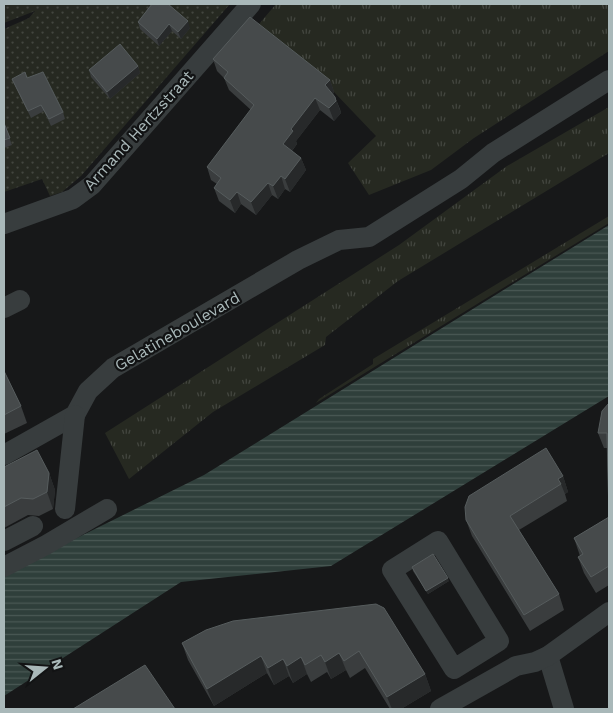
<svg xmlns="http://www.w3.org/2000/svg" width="613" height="713" font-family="'Work Sans',sans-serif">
  <defs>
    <pattern id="grass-tufts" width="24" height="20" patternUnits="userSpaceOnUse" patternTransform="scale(1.25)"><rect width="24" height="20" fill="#262921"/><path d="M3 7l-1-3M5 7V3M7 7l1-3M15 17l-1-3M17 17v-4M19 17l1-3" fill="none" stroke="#43463f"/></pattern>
    <pattern id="garden-dots" width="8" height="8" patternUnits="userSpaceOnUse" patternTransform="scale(1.25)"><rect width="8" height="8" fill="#262921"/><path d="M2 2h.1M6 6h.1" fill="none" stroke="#43463f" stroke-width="1.8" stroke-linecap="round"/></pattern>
    <pattern id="water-rules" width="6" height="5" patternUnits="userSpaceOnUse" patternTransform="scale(1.25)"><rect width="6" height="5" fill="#2f3f3b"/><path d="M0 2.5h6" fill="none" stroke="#4a5955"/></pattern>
  </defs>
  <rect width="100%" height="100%" fill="#171819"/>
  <!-- grass -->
  <g fill="url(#grass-tufts)">
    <polygon points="276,4 609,4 609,51 474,138 431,170 369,195 348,163 376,136 334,92 254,30"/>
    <polygon points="609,107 609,153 398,281 326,337 325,345 213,412 129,479 105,433 399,245 507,166"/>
    <polygon points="609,216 609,223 316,403 319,399 373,364 373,359"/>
  </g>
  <!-- garden -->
  <polygon fill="url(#garden-dots)" points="4,4 230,4 81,176 62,192 50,196 42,179 4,192 4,29 29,18 35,11 4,23"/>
  <!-- water -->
  <polygon fill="url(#water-rules)" points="609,225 609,396 331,566 181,582 4,696 4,574 204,475"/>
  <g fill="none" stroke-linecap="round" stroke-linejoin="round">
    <!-- minor -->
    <g stroke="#383d3e" stroke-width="20">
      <polyline points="4,224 73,199 92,185 251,4"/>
      <polyline points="4,308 20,300"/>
      <polyline points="4,455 75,415 88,391 113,368 298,260 339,240 369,237 461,179 493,153 609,80"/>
      <polyline points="65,509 75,415"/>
      <polyline points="4,541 33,526"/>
      <polygon points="438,541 499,641 454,669 392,570"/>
      <polyline points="4,567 46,545 107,509"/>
      <polyline points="548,656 564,709"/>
      <polyline points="440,709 516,666 535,662 548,656 609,612"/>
    </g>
  </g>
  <!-- wall -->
  <g fill="#3a3d3e">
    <polygon points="152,4 190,28 181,39 172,31 159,46 140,29 138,22"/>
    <polygon points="213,59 330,80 334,92 333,94 335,97 340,109 341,113 334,121 320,110 296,141 297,144 292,151 301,158 306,170 290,192 285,189 278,199 272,195 256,215 241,204 235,213 219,201 214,188 217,184 211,180 207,167 251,110 229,90 224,78 217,71"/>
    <polygon points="138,66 140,73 110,99 91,77 89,70"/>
    <polygon points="27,78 63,112 65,119 51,126 44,111 31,118 12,79"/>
    <polygon points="4,123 12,145 4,148"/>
    <polygon points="4,371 21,406 27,423 4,434"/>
    <polygon points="609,403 609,585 596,593 584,573 578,557 580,556 574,538 609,517 607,448 604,448 598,433"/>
    <polygon points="4,467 49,473 55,490 53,509 39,516 28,515 4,528"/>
    <polygon points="563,476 568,492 565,494 567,501 519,530 559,594 564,610 530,631 472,536 466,520"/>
    <polygon points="412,567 449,581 428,594 413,571"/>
    <polygon points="376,604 425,674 431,691 401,709 390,709 365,668 350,678 346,670 331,679 327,672 311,682 307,674 293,683 289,676 274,685 267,673 214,706 188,660 182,643"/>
  </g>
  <!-- shaded-wall -->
  <g fill="#27292a">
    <polygon points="188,21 190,28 181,39 178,32"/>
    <polygon points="169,24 172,31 159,46 157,39"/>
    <polygon points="138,66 140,73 110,99 107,92"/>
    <polygon points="330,80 334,92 330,98 325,85"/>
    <polygon points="335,97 341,113 334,121 329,108"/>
    <polygon points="315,98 320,110 296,141 297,144 287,157 283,144 291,129"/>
    <polygon points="301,158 306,170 290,192 285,179"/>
    <polygon points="281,176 285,189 278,199 273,186"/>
    <polygon points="268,183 272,195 256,215 251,202"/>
    <polygon points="237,192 241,204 235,213 230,200"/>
    <polygon points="49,473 55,490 53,509 47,492"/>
    <polygon points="563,476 568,492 565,494 561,484 558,479"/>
    <polygon points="448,578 449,581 428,594 426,591"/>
    <polygon points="339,653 346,670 331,679 325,662"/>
    <polygon points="261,656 267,673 214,706 207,689"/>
    <polygon points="301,657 307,674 293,683 287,666"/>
    <polygon points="283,659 289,676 274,685 268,668"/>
    <polygon points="425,674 431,691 401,709 392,709 387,697"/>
  </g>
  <!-- building -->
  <g fill="#464a4b" stroke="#565c5d">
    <polygon points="152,4 168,4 188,21 178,32 169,24 157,39 138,22"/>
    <polygon points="250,17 330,80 325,85 335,97 336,101 329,108 315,98 291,129 293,131 283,144 301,158 285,179 281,176 273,186 268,183 251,202 237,192 230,200 214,188 221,178 207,167 254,105 224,78 228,72 213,59"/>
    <polygon points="120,44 138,66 107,92 89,70"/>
    <polygon points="25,72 27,78 43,72 63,112 49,119 41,105 28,111 12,79"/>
    <polygon points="4,123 10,138 4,140"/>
    <polygon points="4,371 21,406 4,415"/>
    <polygon points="609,403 609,566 591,577 578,557 583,554 574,538 609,517 607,433 598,433 602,411"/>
    <polygon points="546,448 563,476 558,479 561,484 510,516 559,594 524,615 466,520 465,507 469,496"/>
    <polygon points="37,450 49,473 47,492 33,499 21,498 4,507 4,467"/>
    <polygon points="433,554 448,578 426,591 412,567"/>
    <polygon points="376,604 384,608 425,674 387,697 359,651 344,661 339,653 325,662 321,655 305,665 301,657 287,666 283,659 268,668 261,656 207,689 182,643 206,630 233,621"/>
    <polygon points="145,665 175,709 73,709"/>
  </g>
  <g text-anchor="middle" stroke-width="4.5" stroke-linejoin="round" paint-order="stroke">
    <!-- street labels -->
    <g font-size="16" fill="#a9b8b9" stroke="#121314">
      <text transform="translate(138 130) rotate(-48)" y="6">Armand Hertzstraat</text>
      <text transform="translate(177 331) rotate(-30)" y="6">Gelatineboulevard</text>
    </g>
  </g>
  <!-- border -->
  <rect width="613" height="713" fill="none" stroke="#a9b8b9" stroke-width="10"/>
  <!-- north arrow -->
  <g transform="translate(45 668) rotate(73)" stroke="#121314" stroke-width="4" paint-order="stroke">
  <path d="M0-4L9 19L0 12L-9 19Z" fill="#a9b8b9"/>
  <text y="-8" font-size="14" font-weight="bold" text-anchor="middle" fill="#a9b8b9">N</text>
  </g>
</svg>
